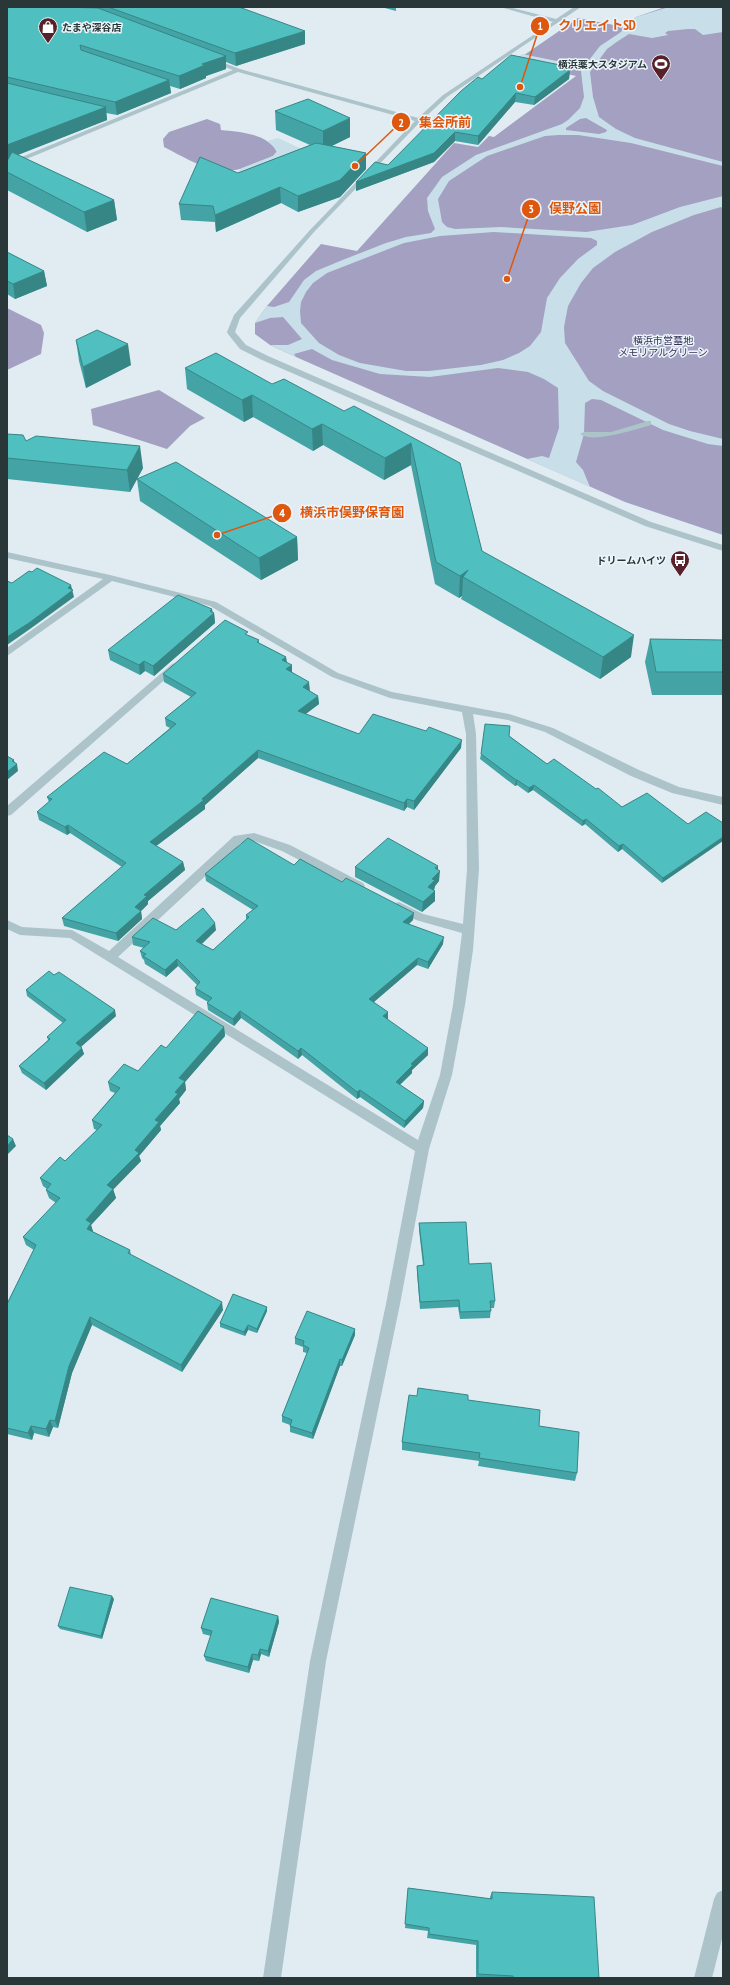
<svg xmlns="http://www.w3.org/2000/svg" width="730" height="1985" font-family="'PT Sans Narrow','Noto Sans JP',sans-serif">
  <rect width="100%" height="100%" fill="#e0ecf2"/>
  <!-- green -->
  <g fill="#a3a0c1">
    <polygon points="665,7 723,7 723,535 625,502 296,357 270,345 255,334 255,323 267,306 321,244 357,251 454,143 478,147 489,136 494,137 576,76 514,62 578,18 624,27 636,17"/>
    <path d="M207,119L220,124L221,130C238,132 268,133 277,152L273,156C258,162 242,171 225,171C204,170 182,156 164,147L163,139L169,132Z"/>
    <polygon points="7,308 41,325 44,333 41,354 7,370"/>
    <polygon points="159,390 205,418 190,426 167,449 93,425 91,409"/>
  </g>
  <!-- plaza -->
  <g fill="#c8dee9" fill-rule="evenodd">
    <path d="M669,7H723V32L703,35L695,29H688L668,31L665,33L668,35L652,38L629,34L618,41L607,49L590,72L593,97L599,117L616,129L635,138L723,162V166L631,143L578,135H558L545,136L487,156L449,181L438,199L442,222L447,227L455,229L501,227L586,232L632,225L680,207L723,196V209L721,207L694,215L652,232L615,252L593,268L581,283L568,306L564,327L565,343L589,381L603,391L669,424L690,431L723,439V446L708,444L663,430L601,400L592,399L585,403L584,434L576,462L583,470L590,487L527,459L542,456L549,458L559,428L558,388L544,379L528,372L498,368L430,377L380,374L332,360L312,349L294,354L296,357L270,345H288L302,339L283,317L270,318L255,323L267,306L274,307L289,302L304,280L316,271L340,261L386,243L406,237L431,233L435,229L428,211L427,198L442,177L476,155L562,124L568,120L580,108L584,97L581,71L519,57L522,54L577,65L586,64L600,46L621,32L624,27L636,17ZM586,118L607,130L606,132L599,134L566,130V128L580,119ZM494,232L591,238L597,241V245L578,259L560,278L547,298L541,332L530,346L519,353L503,360L481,365L429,371H406L360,363L339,355L319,343L301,323L300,311L301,302L306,292L313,283L327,273L404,243L440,236Z"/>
    <polygon points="278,138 304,150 343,155 368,153 337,176 228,180 242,168 273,156 277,151 274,147 267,141"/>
  </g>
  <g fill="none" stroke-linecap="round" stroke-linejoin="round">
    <!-- minor -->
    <g fill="#acc3ca" fill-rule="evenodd">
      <polygon points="500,7 509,7 556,19 574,7 581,7 447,97 421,121 314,232 240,318 235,332 246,345 268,356 651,522 723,545 723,551 645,526 262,360 240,349 228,334 227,332 234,315 310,230 415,121 238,72 7,167 7,163 233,70 209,61 211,58 240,69 418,118 443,95 553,22"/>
      <path d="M648,421H651V425C637,429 592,444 580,434L584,432H611Z"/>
      <polygon points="7,552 110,575 216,602 338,673 392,692 509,714 553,728 639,770 679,787 723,797 723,805 672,793 631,776 545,732 508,720 473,714 476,734 479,869 473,950 465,1005 452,1075 429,1149 400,1304 326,1661 281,1978 263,1978 310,1661 386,1304 415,1151 70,938 20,935 7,929 7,920 22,927 72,930 109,951 234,836 254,833 290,845 363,883 365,886 363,889 355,889 282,851 254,841 241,843 118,957 418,1140 440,1075 453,1005 462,933 416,920 395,909 393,906 395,903 399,902 423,914 463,924 467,869 466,734 462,712 390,698 332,677 210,606 112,581 7,656 7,648 103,579 7,558"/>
      <polygon points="175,663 178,664 180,666 178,668 11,815 7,816 7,806 172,664"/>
      <polygon points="723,1890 723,1935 712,1978 694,1978 714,1899 717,1893"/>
    </g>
  </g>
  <!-- wall -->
  <g fill="#44a4a5">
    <polygon points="7,7 239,7 305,44 236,66 226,62 226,69 206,76 206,78 180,89 170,86 171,93 117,115 106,113 107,120 18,155 114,200 117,220 87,232 7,190 7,161 8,159 7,159"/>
    <polygon points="381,7 396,7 396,11"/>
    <polygon points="565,66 564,69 570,70 569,79 534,105 515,102 478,145 455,141 434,162 356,191 356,182 388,165 482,79"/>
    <polygon points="275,111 350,137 332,146 366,153 366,169 340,197 298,212 281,203 216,232 215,222 181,220 179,204 238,173 310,145 276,130"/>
    <polygon points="7,252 44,271 47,286 15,299 7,294"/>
    <polygon points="76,340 131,365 86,388 79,361"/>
    <polygon points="185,368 272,384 344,411 460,463 482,551 631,657 600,679 461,599 462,596 459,598 435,584 411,465 384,480 323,445 313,451 253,417 244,422 187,389"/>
    <polygon points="7,434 26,441 143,468 130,492 7,479"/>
    <polygon points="137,479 297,537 298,560 261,580 140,501"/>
    <polygon points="212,612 214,613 215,623 154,676 145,671 140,675 110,660 108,650"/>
    <polygon points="248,635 259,640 259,643 286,657 287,663 292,673 309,691 318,696 319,704 305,714 359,734 461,748 414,810 407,807 404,811 258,758 205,805 205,809 156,846 183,862 185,870 148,901 148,904 141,911 142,919 118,941 64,926 62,918 122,867 70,833 67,835 39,820 37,812 49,802 47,797 127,764 170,728 166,726 165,718 191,697 164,682 163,674"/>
    <polygon points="650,639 723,640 723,695 652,695 645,662"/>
    <polygon points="509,736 547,764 622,807 688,824 662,883 622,849 618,852 585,824 582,826 533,790 528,793 517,785 515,786 480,759 481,754"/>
    <polygon points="294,865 413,920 409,924 443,944 428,969 417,965 374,1002 388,1019 387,1019 428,1055 412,1070 412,1073 400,1085 424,1101 423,1108 404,1128 360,1097 357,1099 302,1055 298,1059 241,1018 234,1026 208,1010 207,1003 208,1002 196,995 195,988 197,985 178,966 166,977 145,964 144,960 142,958 140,951 144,948 133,945 132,937 176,930 216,930 202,944 213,950 246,920 246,915 253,910 206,881 205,874"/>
    <polygon points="355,867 438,870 439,881 435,886 434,890 435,891 435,901 422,912 355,877"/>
    <polygon points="54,975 116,1016 81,1047 84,1054 46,1090 22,1073 19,1066 48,1040 47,1037 63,1023 27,996 26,990"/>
    <polygon points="224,1027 225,1036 185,1082 186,1090 179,1099 180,1103 160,1126 161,1130 139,1156 141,1161 113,1189 116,1198 91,1225 93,1232 130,1250 131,1255 223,1310 182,1372 92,1325 72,1373 58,1428 53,1427 49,1437 34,1433 32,1440 7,1434 7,1304 34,1250 26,1245 23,1237 56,1203 49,1198 46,1190 47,1189 43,1186 40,1178 65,1161 97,1130 94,1129 92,1120 115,1093 110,1091 108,1082 138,1071 166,1048"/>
    <polygon points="419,1223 469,1264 495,1301 494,1308 491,1308 490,1318 460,1319 458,1307 420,1309 417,1273 417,1266 423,1265 419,1230"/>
    <polygon points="267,1307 267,1311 257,1333 248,1330 245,1336 220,1327 220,1323"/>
    <polygon points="355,1329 355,1335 342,1366 340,1366 313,1439 290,1432 290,1425 282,1422 282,1416 307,1353 303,1352 303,1347 295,1344 295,1338"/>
    <polygon points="417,1396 468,1400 539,1426 577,1473 575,1481 478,1466 479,1461 402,1450 402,1442"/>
    <polygon points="114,1599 102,1639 60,1629 58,1626"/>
    <polygon points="278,1616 279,1622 269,1657 261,1654 259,1661 253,1660 249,1673 206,1661 204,1656 211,1636 203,1634 201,1628"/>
    <polygon points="408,1888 490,1899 490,1897 492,1892 599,1978 497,1978 476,1977 476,1945 427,1938 428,1931 405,1928"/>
  </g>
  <!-- shaded-wall -->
  <g fill="#378686">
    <polygon points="88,7 98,7 98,8 89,13"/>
    <polygon points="305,31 305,44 236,66 235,53"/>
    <polygon points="226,56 226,69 206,76 206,78 180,89 179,76 202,64"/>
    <polygon points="565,66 564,75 570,70 569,79 534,105 535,97"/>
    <polygon points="169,80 171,93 117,115 115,102"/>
    <polygon points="516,93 515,102 478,145 478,136"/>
    <polygon points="106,107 107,120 7,159 7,145"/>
    <polygon points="350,118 350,137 323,150 323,131"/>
    <polygon points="455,132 455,141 434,162 356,191 356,182"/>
    <polygon points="366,153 366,169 340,197 298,212 298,196"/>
    <polygon points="280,187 281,203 216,232 215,215"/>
    <polygon points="114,200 117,220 87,232 84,212"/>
    <polygon points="44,271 47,286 15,299 13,284"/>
    <polygon points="128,344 131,365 86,388 83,367"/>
    <polygon points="252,395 253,417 244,422 242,400"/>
    <polygon points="322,424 323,445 313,451 312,429"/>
    <polygon points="411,443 411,465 384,480 385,458"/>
    <polygon points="140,446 143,468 130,492 127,470"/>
    <polygon points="297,537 298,560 261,580 259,558"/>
    <polygon points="468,570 463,577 462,596 459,598 460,576"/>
    <polygon points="71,585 74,597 30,629 7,645 7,637"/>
    <polygon points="212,609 213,614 214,613 215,623 154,676 153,666"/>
    <polygon points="634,635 631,657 600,679 603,657"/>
    <polygon points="286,657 287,665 282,660"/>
    <polygon points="144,661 145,671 140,675 139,665"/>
    <polygon points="292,665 292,673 286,669"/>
    <polygon points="309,682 310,691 303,695 303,687"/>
    <polygon points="318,696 319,704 298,720 298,711"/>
    <polygon points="462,740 461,748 414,810 414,801"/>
    <polygon points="258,750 258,758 205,805 205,809 151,850 150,842 202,799"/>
    <polygon points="14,760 15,765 17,764 18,771 7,780 7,772 12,761"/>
    <polygon points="516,780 517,780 517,785 515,786"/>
    <polygon points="534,785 533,790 528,793 529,788"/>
    <polygon points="407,799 407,807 404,811 404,803"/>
    <polygon points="586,819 585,824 582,826 583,821"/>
    <polygon points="68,825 70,833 67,835 65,827"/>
    <polygon points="723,837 723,841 662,883 663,878"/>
    <polygon points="623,844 622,849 618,852 619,846"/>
    <polygon points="183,862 185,870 148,901 148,904 141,911 142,919 118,941 116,933 144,895"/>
    <polygon points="438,866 438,873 440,871 439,881 435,886 434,890 428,887 435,868"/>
    <polygon points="435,891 435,901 422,912 423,902"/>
    <polygon points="414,913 413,920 403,929 403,922"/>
    <polygon points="215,923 216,930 197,948 196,941"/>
    <polygon points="444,937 443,944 428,969 428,962"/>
    <polygon points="418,958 417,965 369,1006 369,999"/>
    <polygon points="177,959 178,966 166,977 165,970"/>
    <polygon points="115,1010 116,1016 77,1050 76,1043"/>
    <polygon points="240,1011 241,1018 234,1026 233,1019"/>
    <polygon points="388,1012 388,1019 383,1023 383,1016"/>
    <polygon points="224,1027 225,1036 185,1082 186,1090 179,1099 180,1103 160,1126 161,1130 139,1156 141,1161 109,1194 107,1185 175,1092 179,1078"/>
    <polygon points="82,1048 84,1054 46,1090 44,1083"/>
    <polygon points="301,1048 302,1055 298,1059 298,1051"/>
    <polygon points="428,1048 428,1055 412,1070 412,1073 395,1089 396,1082 411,1064"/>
    <polygon points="360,1090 360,1097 357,1099 357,1092"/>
    <polygon points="424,1101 423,1108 404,1128 405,1121"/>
    <polygon points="13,1139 16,1146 7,1155 7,1146"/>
    <polygon points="113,1189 116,1198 91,1225 93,1231 89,1237 87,1229 86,1220"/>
    <polygon points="222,1302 223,1310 182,1372 181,1365"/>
    <polygon points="267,1307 267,1311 257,1333 257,1329"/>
    <polygon points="90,1317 92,1325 72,1373 58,1428 55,1421 69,1366"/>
    <polygon points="248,1325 248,1330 245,1336 244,1332"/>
    <polygon points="355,1329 355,1335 342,1366 342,1360"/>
    <polygon points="340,1359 340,1366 313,1439 312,1433"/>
    <polygon points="50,1420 53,1427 49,1437 46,1429"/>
    <polygon points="31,1426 34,1433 32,1440 28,1433"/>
    <polygon points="112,1596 114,1599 102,1639 101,1636"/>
    <polygon points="278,1616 279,1622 269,1657 268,1651"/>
    <polygon points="260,1649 261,1654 259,1661 258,1655"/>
    <polygon points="252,1654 253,1660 249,1673 248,1667"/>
  </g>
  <!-- building -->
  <g fill="#4fbfc0" stroke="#378686">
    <polygon points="7,7 59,7 98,8 226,56 202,64 205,65 179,76 80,45 81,50 169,80 115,102 7,77"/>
    <polygon points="108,7 239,7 305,31 235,53"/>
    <polygon points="511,55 565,66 562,68 570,70 535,97 516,93 478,136 455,132 434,153 356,182 375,162 388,165 461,91 478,77 482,79"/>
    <polygon points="7,83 106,107 7,145"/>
    <polygon points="308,99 350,118 323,131 275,111"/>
    <polygon points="316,143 366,153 340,180 298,196 280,187 215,215 213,206 179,204 200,157 238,173"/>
    <polygon points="12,152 114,200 84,212 7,172 7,161"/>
    <polygon points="7,252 44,271 13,284 7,281"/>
    <polygon points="97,330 128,344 83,367 76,340"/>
    <polygon points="216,353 272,384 284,379 344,411 354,406 460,463 482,551 634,635 603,657 463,577 468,570 460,576 436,562 411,443 385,458 322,424 312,429 252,395 242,400 185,368"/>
    <polygon points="7,434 23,435 26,441 36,436 140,446 127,470 7,458"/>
    <polygon points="176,462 297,537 259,558 137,479"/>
    <polygon points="37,568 71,585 68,588 73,590 29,623 7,637 7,581 12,583 29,571 32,572"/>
    <polygon points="178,595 212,609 210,611 214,613 153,666 144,661 139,665 108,650"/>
    <polygon points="225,620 248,632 245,634 259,640 257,642 286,657 282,660 292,665 286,669 309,682 303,687 318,696 298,711 359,734 373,714 426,731 429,727 462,740 414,801 407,799 404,803 258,750 202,799 204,800 150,842 183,862 144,895 147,896 135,907 141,911 116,933 62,918 126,863 68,825 65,827 37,812 52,799 47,797 104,752 127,764 176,724 165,718 196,693 163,674"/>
    <polygon points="650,639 723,640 723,672 656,672"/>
    <polygon points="485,724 510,726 509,736 547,764 554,759 596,789 598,788 622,807 647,793 688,824 706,812 723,823 723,837 663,878 623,844 619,846 586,819 583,821 534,785 529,788 517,780 516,780 481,754"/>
    <polygon points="7,756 14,760 12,761 17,764 7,772"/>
    <polygon points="248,838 294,865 300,859 342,882 346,878 414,913 403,922 444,937 428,962 418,958 369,999 388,1012 383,1016 428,1048 411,1064 413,1065 396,1082 424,1101 405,1121 360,1090 357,1092 301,1048 298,1051 240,1011 233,1019 207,1003 212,998 195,988 200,982 177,959 165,970 143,956 146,954 140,951 150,942 132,937 153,918 176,930 203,908 215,923 196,941 213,950 249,917 246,915 258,906 205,874"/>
    <polygon points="388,838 438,866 435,868 440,871 432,879 435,880 428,887 435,891 423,902 355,867"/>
    <polygon points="49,971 54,975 59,972 115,1010 76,1043 82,1048 44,1083 19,1066 50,1039 47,1037 66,1020 26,990"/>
    <polygon points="198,1011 224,1027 179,1078 185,1081 175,1092 178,1094 155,1120 159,1122 135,1150 139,1153 107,1185 113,1189 86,1220 91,1223 87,1229 130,1250 128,1253 222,1302 181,1365 90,1317 69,1366 55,1421 50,1420 46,1429 31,1426 28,1433 7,1428 7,1304 36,1245 23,1237 60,1198 46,1190 51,1184 40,1178 60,1157 65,1161 102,1125 92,1120 120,1088 108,1082 124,1064 138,1071 161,1045 166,1048"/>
    <polygon points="7,1135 13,1139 7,1146"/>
    <polygon points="466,1222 469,1264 491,1263 495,1301 490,1301 491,1311 460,1312 459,1300 420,1302 417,1266 424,1265 419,1223"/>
    <polygon points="233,1294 267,1307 257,1329 248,1325 244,1332 220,1323"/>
    <polygon points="307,1311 355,1329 342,1360 340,1359 312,1433 290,1426 292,1420 282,1416 309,1348 303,1345 304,1341 295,1338"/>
    <polygon points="418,1388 468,1395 468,1400 540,1410 539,1426 579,1432 577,1473 479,1458 480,1453 402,1442 409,1395 417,1396"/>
    <polygon points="70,1587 112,1596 101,1636 58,1626"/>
    <polygon points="211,1598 278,1616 268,1651 260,1649 258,1655 252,1654 248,1667 204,1656 212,1631 201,1628"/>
    <polygon points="408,1888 492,1899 492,1892 594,1897 599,1978 513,1978 513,1976 478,1974 478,1941 429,1934 429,1928 405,1924"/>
  </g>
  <!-- icons -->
  <defs>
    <g id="shop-pin" transform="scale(1)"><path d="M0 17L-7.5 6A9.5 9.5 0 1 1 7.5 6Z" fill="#58212a" stroke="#ecf5fa"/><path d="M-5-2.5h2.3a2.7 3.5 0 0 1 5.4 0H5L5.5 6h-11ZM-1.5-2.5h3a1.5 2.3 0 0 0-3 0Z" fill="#fff"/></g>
    <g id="stadium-pin" transform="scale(1)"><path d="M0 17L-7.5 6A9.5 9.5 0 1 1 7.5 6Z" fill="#58212a" stroke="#ecf5fa"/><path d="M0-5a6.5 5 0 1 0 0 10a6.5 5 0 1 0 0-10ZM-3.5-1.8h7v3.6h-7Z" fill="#fff"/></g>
    <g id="bus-pin" transform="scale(1)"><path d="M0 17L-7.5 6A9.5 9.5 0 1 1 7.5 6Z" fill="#58212a" stroke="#ecf5fa"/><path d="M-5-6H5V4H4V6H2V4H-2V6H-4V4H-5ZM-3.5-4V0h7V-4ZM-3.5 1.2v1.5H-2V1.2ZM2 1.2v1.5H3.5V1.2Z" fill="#fff"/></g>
  </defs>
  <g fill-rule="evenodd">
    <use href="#shop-pin" x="48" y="27"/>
    <use href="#stadium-pin" x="661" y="64"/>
    <use href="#bus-pin" x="680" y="560"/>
  </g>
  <g text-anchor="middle" stroke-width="3" stroke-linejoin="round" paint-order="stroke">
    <!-- far-poi labels -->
    <g font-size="10" font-weight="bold" fill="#2a3738" stroke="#ecf5fa" text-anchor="end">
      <text x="62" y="31" text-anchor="start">たまや深谷店</text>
      <text x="647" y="68">横浜薬大スタジアム</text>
      <text x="666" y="564">ドリームハイツ</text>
    </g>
    <!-- far-park labels -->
    <g font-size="10" fill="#342f55" stroke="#ecf5fa">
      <text x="663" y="344">横浜市営墓地<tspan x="663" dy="12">メモリアルグリーン</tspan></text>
    </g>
  </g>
  <!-- callouts -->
  <path fill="none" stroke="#de570e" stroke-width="1.5" d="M520 87L540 26M355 166L401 122M507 279L531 209M217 535L282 513"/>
  <g fill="#de570e" stroke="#ecf5fa" stroke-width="1.5">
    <circle cx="520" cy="87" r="4"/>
    <circle cx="355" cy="166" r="4"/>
    <circle cx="507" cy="279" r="4"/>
    <circle cx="217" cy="535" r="4"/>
    <circle cx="540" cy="26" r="10"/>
    <circle cx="401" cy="122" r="10"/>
    <circle cx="531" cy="209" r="10"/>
    <circle cx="282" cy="513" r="10"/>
  </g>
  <g font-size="12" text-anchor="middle" font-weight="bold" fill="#fff">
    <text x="540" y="30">1</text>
    <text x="401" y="127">2</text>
    <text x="531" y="213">3</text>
    <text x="282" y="517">4</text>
  </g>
  <g font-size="13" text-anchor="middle" font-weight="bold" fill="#de570e" stroke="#ecf5fa" stroke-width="3" stroke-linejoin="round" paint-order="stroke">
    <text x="597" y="30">クリエイトSD</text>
    <text x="445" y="127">集会所前</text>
    <text x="575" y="213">俣野公園</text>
    <text x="352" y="517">横浜市俣野保育園</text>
  </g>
  <!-- border -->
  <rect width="730" height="1985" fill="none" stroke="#2a3738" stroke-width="16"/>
</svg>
